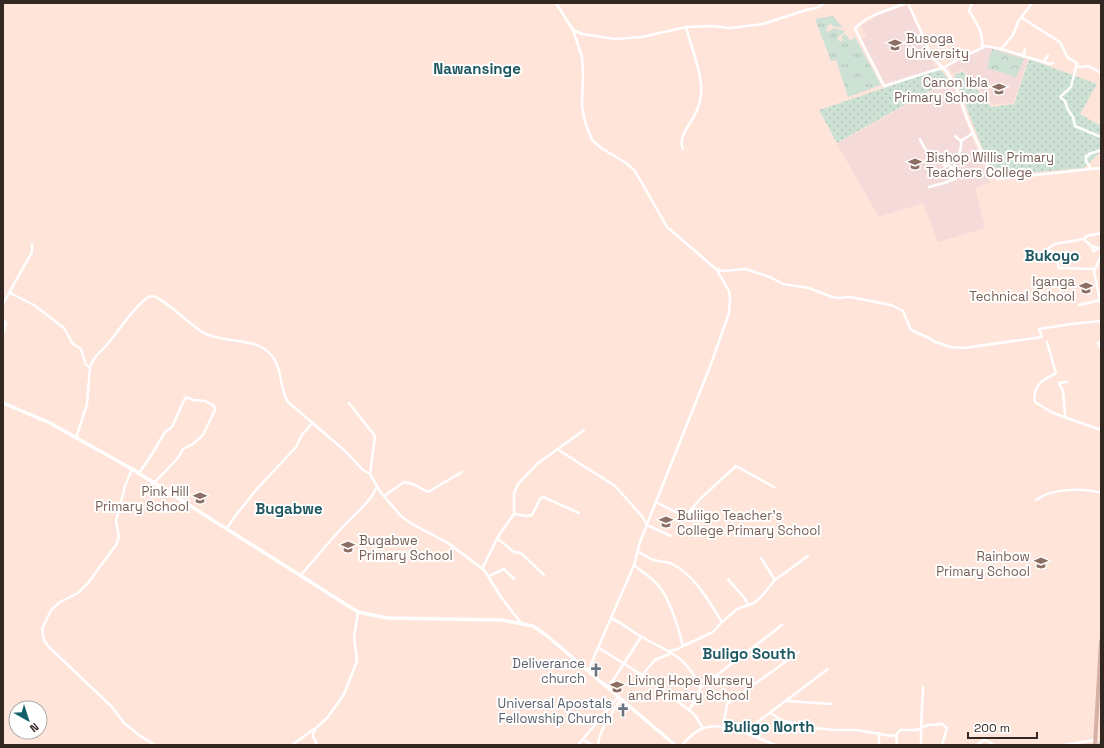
<svg xmlns="http://www.w3.org/2000/svg" width="1104" height="748" font-family="'Space Grotesk',sans-serif">
  <defs>
    <pattern id="grass-tufts" width="24" height="20" patternUnits="userSpaceOnUse"><rect width="24" height="20" fill="#cde2d5"/><path d="M3 7l-1-3M5 7V3M7 7l1-3M15 17l-1-3M17 17v-4M19 17l1-3" fill="none" stroke="#b0c2b7"/></pattern>
    <pattern id="park-crowns" width="20" height="18" patternUnits="userSpaceOnUse"><rect width="20" height="18" fill="#cde2d5"/><path d="M2 6a3 3 0 1 1 6 0M12 15a3 3 0 1 1 6 0" fill="none" stroke="#b0c2b7"/></pattern>
    <pattern id="garden-dots" width="8" height="8" patternUnits="userSpaceOnUse"><rect width="8" height="8" fill="#cde2d5"/><path d="M2 2h.1M6 6h.1" fill="none" stroke="#b0c2b7" stroke-width="1.8" stroke-linecap="round"/></pattern>
  </defs>
  <rect width="100%" height="100%" fill="#ffe4da"/>
  <!-- education -->
  <g fill="#f4dad8">
    <polygon points="907,6 936,68 886,85 862,39 867,36 861,26 879,15 899,8"/>
    <polygon points="986,47 991,47 1028,59 1013,103 992,104 963,69 953,74 948,67 977,51"/>
    <polygon points="950,81 990,183 975,188 985,228 938,242 923,203 879,217 837,144"/>
  </g>
  <!-- grass -->
  <polygon fill="url(#grass-tufts)" points="833,16 843,28 832,26 832,24 828,25 826,32 833,29 834,28 845,31 842,35 840,35 837,38 840,42 843,40 841,37 846,34 850,41 855,37 881,85 848,97 836,60 831,61 815,19"/>
  <!-- park -->
  <polygon fill="url(#park-crowns)" points="992,49 1024,59 1016,77 987,68"/>
  <!-- garden -->
  <g fill="url(#garden-dots)">
    <polygon points="1029,59 1097,84 1080,114 1101,126 1101,151 1084,168 993,176 954,75 963,71 991,107 1014,104"/>
    <polygon points="940,69 949,80 837,143 819,110"/>
  </g>
  <g fill="none" stroke-linecap="round" stroke-linejoin="round">
    <!-- stream -->
    <polyline stroke="#9abccc" stroke-width="1" points="1099,745 1099,742"/>
    <!-- street -->
    <g stroke="#fff" stroke-width="2.5">
      <polyline points="556,3 573,30 582,34 615,39 642,37 686,27 712,26 730,28 763,24 806,10 816,8 825,3"/>
      <path d="M906,3C892,9 864,16 855,29L884,86L935,70L943,68L959,59L986,46L1001,49L1050,64L1053,63"/>
      <polyline points="908,3 933,58 947,72 956,87 968,121 992,176 998,179 1101,168"/>
      <path d="M972,3L969,11C976,22 984,33 982,48"/>
      <polyline points="1022,18 1060,42 1068,58 1077,63 1071,87 1060,97 1065,101 1067,108 1073,117 1075,126 1101,137"/>
      <polyline points="573,30 582,57 583,73 582,106 585,122 592,140 601,148 626,163 635,171 667,227 716,269 723,271 746,269 772,278 783,284 809,288 832,297 839,298 850,297 891,305 903,311 911,330 929,338 933,341 950,347 964,348 1042,337 1039,329 1071,324 1101,321"/>
      <polyline points="1001,49 1013,35 1018,22 1032,3"/>
      <polyline points="964,57 968,61"/>
      <polyline points="1023,57 1025,49"/>
      <polyline points="1044,62 1048,55"/>
      <polyline points="1077,66 1080,67 1088,66 1101,73"/>
      <polyline points="955,136 961,141"/>
      <path d="M920,139C926,153 934,162 950,161C958,157 962,150 961,141L973,133"/>
      <path d="M683,149C677,135 693,122 697,110C699,105 701,99 701,94C703,76 691,46 686,27"/>
      <polyline points="943,162 945,167 948,165 954,169"/>
      <polyline points="1091,169 1086,161 1086,156 1088,156 1089,154 1101,150"/>
      <polyline points="929,187 944,183 955,179 955,175 954,169 956,158"/>
      <polyline points="1084,239 1091,246 1101,249"/>
      <polyline points="32,244 32,252 10,291 12,294 34,305 64,328 73,344 81,349 86,365 90,367"/>
      <polyline points="1092,247 1093,251 1095,251 1098,248"/>
      <polyline points="1028,248 1032,252 1040,253 1055,244 1084,239 1087,236 1101,233"/>
      <polyline points="1047,250 1052,251 1055,255 1059,268 1094,269"/>
      <polyline points="1031,251 1032,257 1036,257 1040,254"/>
      <polyline points="1101,255 1094,272 1101,305"/>
      <polyline points="3,304 9,293 12,294"/>
      <polyline points="1079,305 1100,300"/>
      <polyline points="3,320 6,323 3,334"/>
      <path d="M1047,342L1056,373C1053,376 1048,377 1045,379C1037,384 1033,393 1035,402L1053,413L1101,430"/>
      <polyline points="1101,342 1098,343 1101,348"/>
      <polyline points="1067,382 1059,383 1063,391 1065,415 1067,419"/>
      <polyline points="349,403 375,436 370,474"/>
      <path d="M76,438L87,404L90,367L93,361C96,355 100,352 105,347C113,339 141,296 152,296C161,296 194,328 204,333C224,344 257,336 272,356C283,370 279,388 288,402L344,450L363,470L370,474L381,493L401,516L412,524L448,543L484,570L501,597L521,623"/>
      <polyline points="557,449 615,486 642,516 647,525 671,536"/>
      <polyline points="132,469 125,486 116,521 119,537 116,545 88,583 78,593 60,602 51,610 42,629 44,640 49,647 112,707 124,723 139,735 155,745"/>
      <polyline points="139,473 152,454 165,432 172,427 184,400 187,397 193,400 205,401 214,406 215,410 203,435 193,444 183,449 178,458 154,483"/>
      <polyline points="384,496 404,482 413,484 428,492 462,472"/>
      <path d="M1036,500C1051,488 1083,488 1101,493"/>
      <polyline points="656,502 685,517 700,499 736,466 774,487"/>
      <polyline points="514,514 527,516 532,515 540,499 543,497 579,513"/>
      <polyline points="227,528 236,515 256,490 296,447 302,435 312,423"/>
      <polyline points="497,538 514,552 521,553 544,575"/>
      <path d="M637,551C643,554 648,558 654,560C660,562 666,561 672,564C695,575 709,602 722,622L713,632L683,646"/>
      <polyline points="761,558 775,580"/>
      <path d="M634,565C642,572 651,577 658,585C669,597 679,629 683,646L678,649L669,651"/>
      <polyline points="482,569 499,535 514,514 514,493 518,484 537,464 584,430"/>
      <path d="M301,575C314,560 327,544 340,530C352,516 370,504 377,486"/>
      <polyline points="489,576 504,569 514,579"/>
      <path d="M728,579C734,588 745,595 748,605"/>
      <path d="M611,618C622,623 631,631 642,637C662,649 680,653 693,674C696,679 700,683 700,688C700,696 693,703 689,710L694,714L703,728"/>
      <polyline points="722,622 737,609 754,603 762,596 775,580 808,556"/>
      <polyline points="599,648 642,675 655,660 672,653"/>
      <polyline points="588,671 634,565 640,542 711,364 729,313 730,297 729,291 717,270"/>
      <polyline points="642,675 689,710"/>
      <polyline points="608,688 641,637"/>
      <polyline points="700,688 782,625"/>
      <polyline points="787,701 832,704"/>
      <polyline points="771,713 781,720 814,728 835,730 857,730 891,736 896,735 900,730 917,730 928,725 942,724 947,728 942,745"/>
      <polyline points="723,728 727,704 799,652"/>
      <polyline points="744,732 828,669"/>
      <polyline points="896,735 897,745"/>
      <polyline points="583,740 593,745"/>
      <polyline points="292,745 314,729"/>
      <polyline points="317,745 313,736 313,734 316,728 328,717 344,694 357,661 354,637 358,612"/>
      <polyline points="578,745 618,697"/>
      <path d="M598,745C599,730 613,711 621,699"/>
      <path d="M682,745C688,738 695,731 704,728C722,721 758,738 775,745"/>
      <polyline points="879,745 879,733"/>
      <polyline points="921,745 921,728 923,687"/>
      <polyline points="977,745 982,741 985,740 995,745"/>
      <polyline points="1064,745 1095,740"/>
    </g>
    <!-- secondary -->
    <polyline stroke="#fff" stroke-width="3.5" points="3,403 50,423 132,469 358,612 387,618 502,620 533,626 546,635 675,745"/>
    <!-- primary -->
    <polyline stroke="#d4b1a3" stroke-width="4" points="1095,745 1101,641"/>
  </g>
  <!-- icons -->
  <defs>
    <g id="university-bare" transform="scale(1.08)"><path d="M0-5L7-2L0 1L-7-2ZM-4 1L0 2.5L4 1V4Q0 6-4 4Z" fill="#8d6e63" stroke="#fff" stroke-width="2.5" paint-order="stroke"/></g>
    <g id="school-bare" transform="scale(1.08)"><path d="M0-5L7-2L0 1L-7-2ZM-4 1L0 2.5L4 1V4Q0 6-4 4Z" fill="#8d6e63" stroke="#fff" stroke-width="2.5" paint-order="stroke"/></g>
    <g id="church-bare" transform="scale(1.08)"><path d="M-1.2-6h2.4v3.5h3.3v2.4h-3.3V6h-2.4V-.1h-3.3v-2.4h3.3Z" fill="#6b7280" stroke="#fff" stroke-width="2.5" paint-order="stroke"/></g>
  </defs>
  <g fill-rule="evenodd">
    <use href="#university-bare" x="895" y="45"/>
    <use href="#school-bare" x="999" y="89"/>
    <use href="#school-bare" x="915" y="164"/>
    <use href="#school-bare" x="1086" y="288"/>
    <use href="#school-bare" x="200" y="498"/>
    <use href="#school-bare" x="666" y="522"/>
    <use href="#school-bare" x="348" y="547"/>
    <use href="#school-bare" x="1041" y="563"/>
    <use href="#church-bare" x="596" y="670"/>
    <use href="#school-bare" x="617" y="687"/>
    <use href="#church-bare" x="623" y="710"/>
  </g>
  <g text-anchor="middle" stroke-width="4" stroke-linejoin="round" paint-order="stroke">
    <!-- education labels -->
    <g font-size="13" fill="#785e54" stroke="#fff" text-anchor="start">
      <text x="906" y="43">Busoga<tspan x="906" dy="15">University</tspan></text>
      <text x="988" y="87" text-anchor="end">Canon Ibla<tspan x="988" dy="15">Primary School</tspan></text>
      <text x="926" y="162">Bishop Willis Primary<tspan x="926" dy="15">Teachers College</tspan></text>
      <text x="1075" y="286" text-anchor="end">Iganga<tspan x="1075" dy="15">Technical School</tspan></text>
      <text x="189" y="496" text-anchor="end">Pink Hill<tspan x="189" dy="15">Primary School</tspan></text>
      <text x="677" y="520">Buliigo Teacher's<tspan x="677" dy="15">College Primary School</tspan></text>
      <text x="359" y="545">Bugabwe<tspan x="359" dy="15">Primary School</tspan></text>
      <text x="1030" y="561" text-anchor="end">Rainbow<tspan x="1030" dy="15">Primary School</tspan></text>
      <text x="628" y="685">Living Hope Nursery<tspan x="628" dy="15">and Primary School</tspan></text>
    </g>
    <!-- worship labels -->
    <g font-size="13" fill="#5b616d" stroke="#fff" text-anchor="end">
      <text x="585" y="668">Deliverance<tspan x="585" dy="15">church</tspan></text>
      <text x="612" y="708">Universal Apostals<tspan x="612" dy="15">Fellowship Church</tspan></text>
    </g>
    <!-- quarter labels -->
    <g font-size="15" font-weight="bold" fill="#205862" stroke="#fff">
      <text x="477" y="74">Nawansinge</text>
      <text x="1052" y="261">Bukoyo</text>
      <text x="289" y="514">Bugabwe</text>
      <text x="749" y="659">Buligo South</text>
      <text x="769" y="732">Buligo North</text>
    </g>
  </g>
  <!-- border -->
  <rect width="1104" height="748" fill="none" stroke="#332722" stroke-width="8"/>
  <!-- north arrow -->
  <g transform="translate(28 720) rotate(141)"><circle r="19" fill="#ffffff" stroke="#ada9a7"/>
  <path d="M0-3L7 15L0 10L-7 15Z" fill="#14616c"/>
  <text y="-6" font-size="11" font-weight="bold" text-anchor="middle" fill="#332722">N</text>
  </g>
  <!-- scale -->
  <path d="M968 732v6h69v-6" fill="none" stroke="#332722" stroke-width="2"/>
  <text x="974" y="732" font-size="12" fill="#332722" stroke="#ffffff" stroke-width="3" paint-order="stroke">200 m</text>
</svg>
